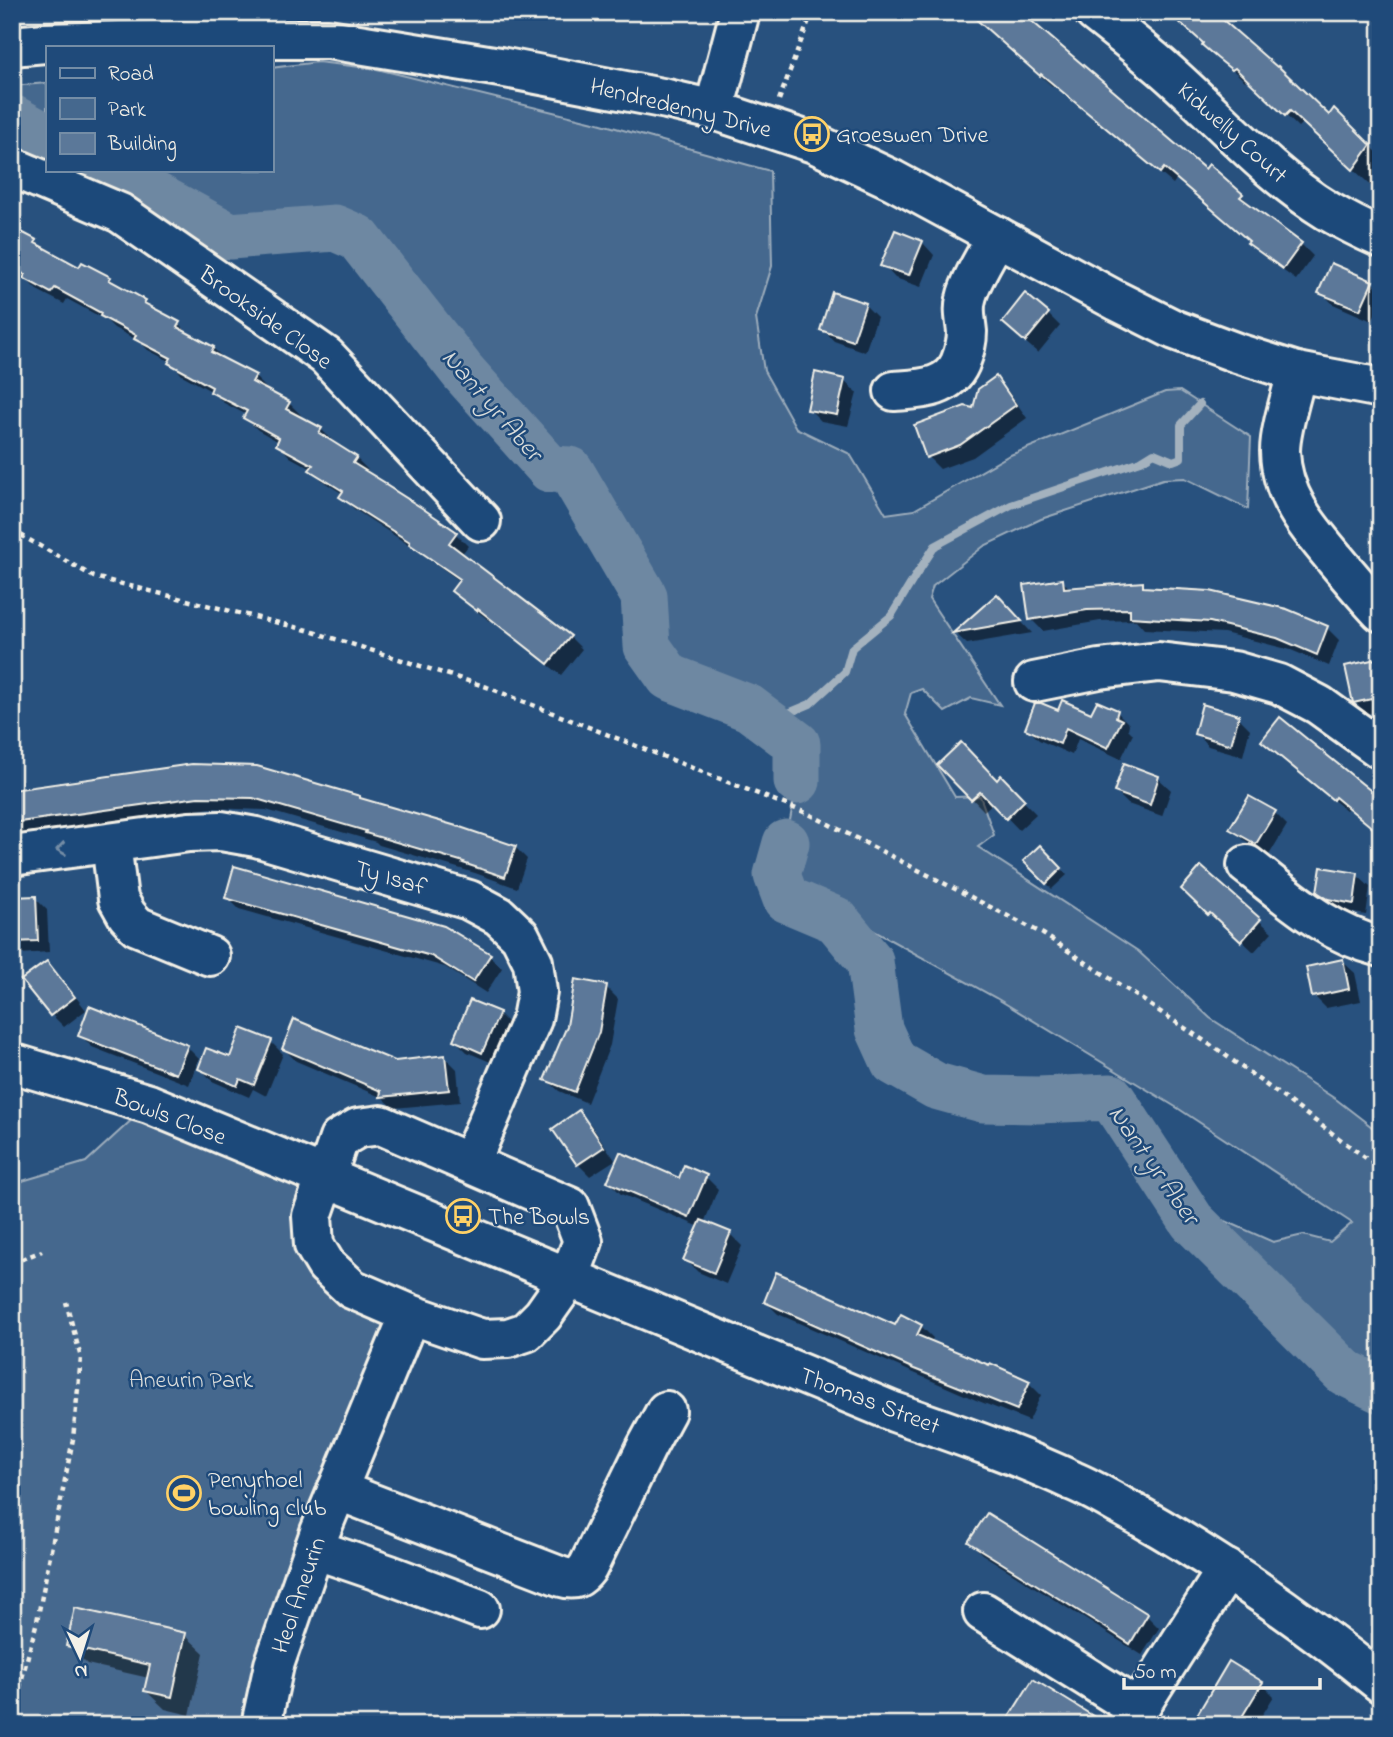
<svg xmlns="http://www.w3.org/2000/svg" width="1393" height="1737" font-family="'Indie Flower',sans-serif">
  <rect width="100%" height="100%" fill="#28517e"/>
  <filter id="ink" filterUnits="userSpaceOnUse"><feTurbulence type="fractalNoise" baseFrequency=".0143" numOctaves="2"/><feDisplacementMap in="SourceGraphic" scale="14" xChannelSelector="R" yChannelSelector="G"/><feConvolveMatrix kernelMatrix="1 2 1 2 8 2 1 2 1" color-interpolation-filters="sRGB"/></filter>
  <g filter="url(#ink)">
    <!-- green -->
    <g fill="#45688e" stroke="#9cacbb" stroke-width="2">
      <polygon points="318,62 377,69 598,123 770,171 772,266 756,318 764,371 796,428 850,454 886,514 914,510 1008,456 1165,392 1180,391 1251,437 1248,509 1185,478 1163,479 1041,519 984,546 933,586 929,599 1000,705 971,698 945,712 922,689 911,693 905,714 955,797 980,796 994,835 978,847 1138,951 1210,1018 1337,1100 1381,1134 1381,1390 1344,1372 1192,1221 1178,1200 1273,1242 1303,1235 1330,1242 1352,1223 1179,1109 996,998 867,927 836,920 786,899 777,875 786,843 797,781 797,744 749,708 669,677 647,646 644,596 570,470 550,469 463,372 358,238 335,228 230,236 108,170 271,170 271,68"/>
      <polygon points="47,83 47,137 12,118 12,86"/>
      <polygon points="149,1104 326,1177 314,1245 410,1314 261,1725 12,1725 12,1184 86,1162"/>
    </g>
    <!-- shadow -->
    <g fill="#0007">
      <polygon points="969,12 1241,195 1253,207 1301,244 1313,256 1296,280 1262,255 1250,242 1177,178 1173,184 1054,85 1053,87"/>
      <polygon points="1168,12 1211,12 1329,117 1334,111 1381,156 1381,195 1303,122 1298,127 1248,79 1245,81"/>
      <polygon points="1368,12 1381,12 1381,25"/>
      <polygon points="36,241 45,251 80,269 110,278 118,287 145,301 155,311 179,324 191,336 213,348 225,360 255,377 267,389 266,391 289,403 301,415 299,418 321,429 333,441 332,443 356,458 368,470 366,473 456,534 468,546 461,555 570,637 582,649 561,675 491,620 490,621 466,603 454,591 461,582 418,551 354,509 342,497 343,494 324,482 312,470 312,469 290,457 278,444 279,442 258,430 245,418 247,415 224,403 211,391 182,375 171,362 148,350 139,341 114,328 106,320 67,299 64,304 37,290 28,281 12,272"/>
      <polygon points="922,242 934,255 921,287 895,278 883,265"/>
      <polygon points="1372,282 1381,292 1381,301 1372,321 1333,304 1321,292"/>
      <polygon points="865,305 877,317 865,352 834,341 822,329"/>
      <polygon points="1048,314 1060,326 1038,353 1016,334"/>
      <polygon points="996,379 1008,391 1027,418 973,457 940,469 928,457 974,410"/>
      <polygon points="844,381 857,393 848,426 821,421 809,409"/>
      <polygon points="1062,581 1071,589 1142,584 1147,589 1327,628 1339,640 1329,666 1291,650 1224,633 1144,629 1136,620 1100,621 1043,631 1031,619"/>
      <polygon points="997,596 1032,633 967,644 955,633"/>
      <polygon points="1375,661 1381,667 1381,711 1367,714 1355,702"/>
      <polygon points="1059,712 1092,715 1117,712 1129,724 1128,729 1133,734 1121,759 1078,739 1072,755 1039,740 1027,728"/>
      <polygon points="1238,717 1250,729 1243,756 1208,746 1196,733"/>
      <polygon points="1263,741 1376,797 1377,795 1381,798 1381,835 1348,808 1346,810 1275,753"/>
      <polygon points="940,765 997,782 1001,778 1036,814 1019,830 993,803 984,811"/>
      <polygon points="1158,778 1171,790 1162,816 1128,804 1116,792"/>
      <polygon points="12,792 359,797 363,801 515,847 527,859 517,888 475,873 379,845 376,842 266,810 211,808 12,836"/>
      <polygon points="1275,813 1287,825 1269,855 1244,840 1232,828"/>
      <polygon points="1040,848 1067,875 1052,889 1026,861"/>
      <polygon points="1201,869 1272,932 1254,952 1223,923 1221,925 1183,888"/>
      <polygon points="1357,875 1370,887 1366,915 1342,911 1332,904 1319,891"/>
      <polygon points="227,897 490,956 502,968 486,993 445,967 239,909"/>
      <polygon points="35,898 47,910 49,952 20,954 12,946 12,899"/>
      <polygon points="1342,961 1355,973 1361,1001 1326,1008 1314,996"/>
      <polygon points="46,963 59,975 86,1010 64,1027 52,1015 24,980"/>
      <polygon points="606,987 618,999 610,1045 587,1103 559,1091 546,1079"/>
      <polygon points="499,1014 511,1026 495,1064 467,1052 455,1040"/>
      <polygon points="80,1035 187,1047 199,1059 189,1085 92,1047"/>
      <polygon points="271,1042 283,1054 266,1096 253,1089 249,1097 212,1081 200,1068 231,1059"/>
      <polygon points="284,1049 395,1063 445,1057 457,1069 460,1102 394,1108 383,1098 296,1061"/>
      <polygon points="578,1113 591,1125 615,1160 590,1176 578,1164 554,1130"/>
      <polygon points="706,1177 718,1189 704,1223 730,1234 742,1246 726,1284 698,1272 686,1260 700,1227 621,1194 609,1182 680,1180"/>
      <polygon points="766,1302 896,1327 921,1326 933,1338 931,1342 1029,1383 1041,1395 1029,1421 976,1400 778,1314"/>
      <polygon points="970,1542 1147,1616 1159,1628 1142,1655 982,1554"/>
      <polygon points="185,1635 204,1653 190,1715 165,1709 146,1691 149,1678 87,1664 68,1645"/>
      <polygon points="1262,1684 1274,1696 1256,1725 1193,1725"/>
      <polygon points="1342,1716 1350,1725 1334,1725"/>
    </g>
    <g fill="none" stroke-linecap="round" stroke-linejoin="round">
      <!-- stream -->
      <polyline stroke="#a4b2be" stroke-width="8" points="767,722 810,704 845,672 852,648 891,616 916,575 935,546 1011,505 1141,461 1154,453 1173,461 1181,458 1181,425 1200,404"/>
      <!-- river -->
      <g stroke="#6e88a2" stroke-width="47">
        <polyline points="12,118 47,137"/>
        <polyline points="108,170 230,236 335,228 358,238 463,372 550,469 570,470 644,596 647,646 669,677 749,708 797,744 797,781"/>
        <polyline points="786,843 777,875 786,899 836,920 870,961 879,1029 894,1062 936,1086 983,1099 1038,1100 1111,1097 1192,1221 1344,1372 1381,1390"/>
      </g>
    </g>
    <!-- building -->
    <g fill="#5b7899" stroke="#f4f1e8" stroke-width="2">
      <polygon points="968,12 1021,12 1205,169 1209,164 1243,194 1240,197 1302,243 1283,269 1247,243 1249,241 1164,168 1160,173 1041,74 1040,76"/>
      <polygon points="1168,12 1214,12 1277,67 1278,66 1329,115 1334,108 1371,145 1353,170 1290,111 1285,116 1235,68 1232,70 1217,58 1202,45 1203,43"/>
      <polygon points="12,227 37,240 35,243 79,267 82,262 111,277 109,280 146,300 144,303 180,322 177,327 214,347 211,352 256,375 252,382 290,402 286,409 322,428 319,433 357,457 353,463 387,484 386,485 422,508 457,532 449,543 571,636 548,664 478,609 477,611 451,591 460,579 409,544 410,542 339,497 343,491 309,470 313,465 276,445 279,438 243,418 247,411 210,392 212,387 168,363 171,358 134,339 136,335 100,316 101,313 55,288 51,293 23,278 25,275 19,271 12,283"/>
      <polygon points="895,230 923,241 909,275 880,266"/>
      <polygon points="1331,263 1373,281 1360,310 1318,293"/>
      <polygon points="832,292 866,303 853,341 820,330"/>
      <polygon points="1025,293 1049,313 1025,342 1002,322"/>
      <polygon points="815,372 845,379 837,415 807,410"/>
      <polygon points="996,376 1016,405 960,445 926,458 914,425 965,406 973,408 978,389"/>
      <polygon points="1063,579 1064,588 1143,582 1143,587 1210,591 1287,609 1328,626 1317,655 1277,638 1210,622 1130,617 1130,609 1087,610 1029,620 1024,585"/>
      <polygon points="997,594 1022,621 953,633"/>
      <polygon points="1376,659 1381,697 1353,703 1345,666"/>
      <polygon points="1062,700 1091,713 1097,701 1118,710 1116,717 1122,720 1108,748 1066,728 1060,744 1025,729 1035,703 1041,703 1058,710"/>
      <polygon points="1202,704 1239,715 1231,745 1194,734"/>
      <polygon points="1280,717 1381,799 1381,835 1335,797 1333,800 1261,741"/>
      <polygon points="961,742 997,780 1001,775 1025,800 1006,819 980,792 971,800 937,765"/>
      <polygon points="1124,763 1159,776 1150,805 1114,792"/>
      <polygon points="192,764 257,766 360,796 360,798 460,827 516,846 505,877 463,863 464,862 365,833 366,831 253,798 198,797 12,823 12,790"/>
      <polygon points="1249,796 1276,811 1256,844 1229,829"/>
      <polygon points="1040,845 1062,868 1046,884 1023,861"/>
      <polygon points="234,866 444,926 491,954 473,982 431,956 225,898"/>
      <polygon points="1201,866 1261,919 1241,942 1210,913 1208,915 1181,889"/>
      <polygon points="1321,867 1358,873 1354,904 1328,899 1317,892"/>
      <polygon points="36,896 38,941 12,942 12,897"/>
      <polygon points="1343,959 1349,989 1312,997 1306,967"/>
      <polygon points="47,961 75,997 50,1016 21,980"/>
      <polygon points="575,979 607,985 599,1032 575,1092 544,1080 567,1026"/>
      <polygon points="470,1000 500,1012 482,1053 453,1040"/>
      <polygon points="89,1006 188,1045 176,1074 78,1036"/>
      <polygon points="294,1019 395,1061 445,1055 449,1090 380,1097 381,1091 282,1049"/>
      <polygon points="241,1028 272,1040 254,1085 240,1079 237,1086 198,1069 206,1048 230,1057"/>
      <polygon points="579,1110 604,1147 577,1165 552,1129"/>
      <polygon points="620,1152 679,1178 684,1165 707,1175 689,1217 607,1182"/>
      <polygon points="701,1220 731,1232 714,1273 683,1260"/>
      <polygon points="776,1272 895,1325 901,1314 922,1325 917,1335 989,1365 990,1363 1030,1381 1017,1410 914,1369 764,1302"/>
      <polygon points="987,1513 1148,1614 1130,1644 1106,1628 968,1542"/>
      <polygon points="75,1608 186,1633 172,1697 144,1691 150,1665 66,1646"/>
      <polygon points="1229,1661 1263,1682 1237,1725 1191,1725"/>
      <polygon points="1033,1679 1106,1724 1106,1725 1004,1725"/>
    </g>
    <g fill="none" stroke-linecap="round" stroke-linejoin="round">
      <!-- minor casing -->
      <g stroke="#f4f1e8" stroke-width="44">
        <g id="minor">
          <path d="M1094,12C1118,31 1142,50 1165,70C1219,117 1266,173 1328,211C1345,221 1363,230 1381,238"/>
          <polyline points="12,46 45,43 194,39 328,39 500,67 667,99 714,110 814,143 893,180 1117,301 1175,330 1237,353 1297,372 1381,388"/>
          <polyline points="714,110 740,12"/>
          <polyline points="12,167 120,213 326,356 481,521"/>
          <path d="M1297,372C1292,393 1280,430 1280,451C1281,496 1308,527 1335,559C1350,577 1365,595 1381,612"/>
          <path d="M894,391C918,389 948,390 960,363C964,353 967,343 967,332C966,321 963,310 966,299C969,283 988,252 997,236"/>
          <polyline points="1034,682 1099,669 1159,662 1234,671 1279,684 1319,705 1379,748"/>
          <polyline points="111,843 118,899 127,915 137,926 210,956"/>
          <polyline points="12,856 189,832 221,831 256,837 469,900 499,916 520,936 533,962 537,992 532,1019 470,1163"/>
          <path d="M1247,865C1292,900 1325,932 1381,947"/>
          <polygon points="381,1125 570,1207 583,1241 569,1278 543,1315 526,1332 508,1338 482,1339 410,1314 352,1289 326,1265 314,1245 312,1216 339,1139 358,1128"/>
          <path d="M337,1490L562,1577C575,1581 580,1578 588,1567L646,1448L666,1411"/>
          <polyline points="314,1549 390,1575 480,1609"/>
          <polyline points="983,1612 1138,1709"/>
          <polyline points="261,1725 274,1665 320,1532 410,1314"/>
          <polyline points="1128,1725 1227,1569"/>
        </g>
      </g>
      <!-- major casing -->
      <g stroke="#f4f1e8" stroke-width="44">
        <path id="major" d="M12,1063L149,1104L894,1412C954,1433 1015,1454 1073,1481C1090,1488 1105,1497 1121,1506C1213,1556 1299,1617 1381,1683"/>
      </g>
      <!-- path -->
      <g stroke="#f4f1e8" stroke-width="4.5" stroke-dasharray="5 5" stroke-linecap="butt">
        <polyline points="779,100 812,12"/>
        <polyline points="12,530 94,577 307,630 487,687 809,814 1043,934 1221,1052 1381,1169"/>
        <polyline points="12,1263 42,1251"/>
        <polyline points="12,1717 37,1621 73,1439 81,1358 66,1302"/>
      </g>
      <!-- minor -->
      <use href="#minor" stroke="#1f4a7a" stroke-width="38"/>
      <!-- major -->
      <use href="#major" stroke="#1f4a7a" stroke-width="38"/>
    </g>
    <!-- one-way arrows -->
    <defs><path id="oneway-chevron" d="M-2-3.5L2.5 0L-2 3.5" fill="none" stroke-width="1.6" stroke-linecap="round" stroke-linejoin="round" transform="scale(1.75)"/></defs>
    <use stroke="#748da6" href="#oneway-chevron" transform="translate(61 849) rotate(172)"/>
  </g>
  <!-- icons -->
  <defs>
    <g id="bus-ring" transform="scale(1.75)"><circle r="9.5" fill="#1f4a7a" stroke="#ffd166" stroke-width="1.5"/><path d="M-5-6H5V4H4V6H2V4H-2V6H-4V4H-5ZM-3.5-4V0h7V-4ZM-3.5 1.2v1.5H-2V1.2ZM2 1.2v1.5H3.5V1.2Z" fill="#ffd166"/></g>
    <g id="stadium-ring" transform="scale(1.75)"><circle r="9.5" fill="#1f4a7a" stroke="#ffd166" stroke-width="1.5"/><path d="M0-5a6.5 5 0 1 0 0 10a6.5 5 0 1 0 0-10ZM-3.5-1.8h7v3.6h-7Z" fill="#ffd166"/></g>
  </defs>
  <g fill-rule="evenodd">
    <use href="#bus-ring" x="812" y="134"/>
    <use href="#bus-ring" x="463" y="1216"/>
    <use href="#stadium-ring" x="184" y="1493"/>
  </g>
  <g text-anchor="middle" stroke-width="5" stroke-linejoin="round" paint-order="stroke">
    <!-- street labels -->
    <g font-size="24" fill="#f4f1e8" stroke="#1f4a7a">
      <text transform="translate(681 107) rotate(14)" y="8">Hendredenny Drive</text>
      <text transform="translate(1233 132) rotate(42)" y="8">Kidwelly Court</text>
      <text transform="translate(266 317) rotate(36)" y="8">Brookside Close</text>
      <text transform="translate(391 877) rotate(16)" y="8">Ty Isaf</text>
      <text transform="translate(170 1116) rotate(21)" y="8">Bowls Close</text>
      <text transform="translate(870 1400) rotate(21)" y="8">Thomas Street</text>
      <text transform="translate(298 1595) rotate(-71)" y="8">Heol Aneurin</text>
    </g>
    <!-- poi labels -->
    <g font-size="24" fill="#f4f1e8" stroke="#1f4a7a" text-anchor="start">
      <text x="836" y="142">Groeswen Drive</text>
      <text x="488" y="1224">The Bowls</text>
      <text x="208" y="1487">Penyrhoel<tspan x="208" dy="28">bowling club</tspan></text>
    </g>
    <!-- park labels -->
    <g font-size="24" fill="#dadcda" stroke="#1f4a7a">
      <text x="191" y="1387">Aneurin Park</text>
    </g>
    <!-- water labels -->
    <g font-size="26" font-style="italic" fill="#d9dcda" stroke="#1f4a7a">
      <text transform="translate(493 404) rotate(49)" y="9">Nant yr Aber</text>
      <text transform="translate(1155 1164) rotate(55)" y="9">Nant yr Aber</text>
    </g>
  </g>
  <!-- margin -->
  <rect width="1393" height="1737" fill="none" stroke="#1f4a7a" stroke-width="42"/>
  <rect x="21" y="21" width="1351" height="1695" fill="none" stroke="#f4f1e8" stroke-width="2.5" filter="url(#ink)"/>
  <!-- legend -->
  <rect x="46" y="46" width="228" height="126" fill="#1f4a7a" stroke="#748da6" stroke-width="2"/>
  <rect x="60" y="68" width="35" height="10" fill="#1f4a7a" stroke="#748da6" stroke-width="2"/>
  <text x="108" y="80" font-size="21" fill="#f4f1e8">Road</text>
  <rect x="60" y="98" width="35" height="21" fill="#45688e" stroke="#748da6" stroke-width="2"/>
  <text x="108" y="116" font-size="21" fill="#f4f1e8">Park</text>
  <rect x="60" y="133" width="35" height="21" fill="#5b7899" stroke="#748da6" stroke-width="2"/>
  <text x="108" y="150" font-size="21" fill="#f4f1e8">Building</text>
  <!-- north arrow -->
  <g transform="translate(80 1656) rotate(176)" stroke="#1f4a7a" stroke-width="5" paint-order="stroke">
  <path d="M0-5L12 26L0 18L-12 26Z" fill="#f4f1e8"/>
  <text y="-10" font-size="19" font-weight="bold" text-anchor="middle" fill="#f4f1e8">N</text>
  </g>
  <!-- scale -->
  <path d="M1124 1678v10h196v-10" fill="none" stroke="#f4f1e8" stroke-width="3.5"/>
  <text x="1134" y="1678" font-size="21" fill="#f4f1e8" stroke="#1f4a7a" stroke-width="5" paint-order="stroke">50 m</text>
</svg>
